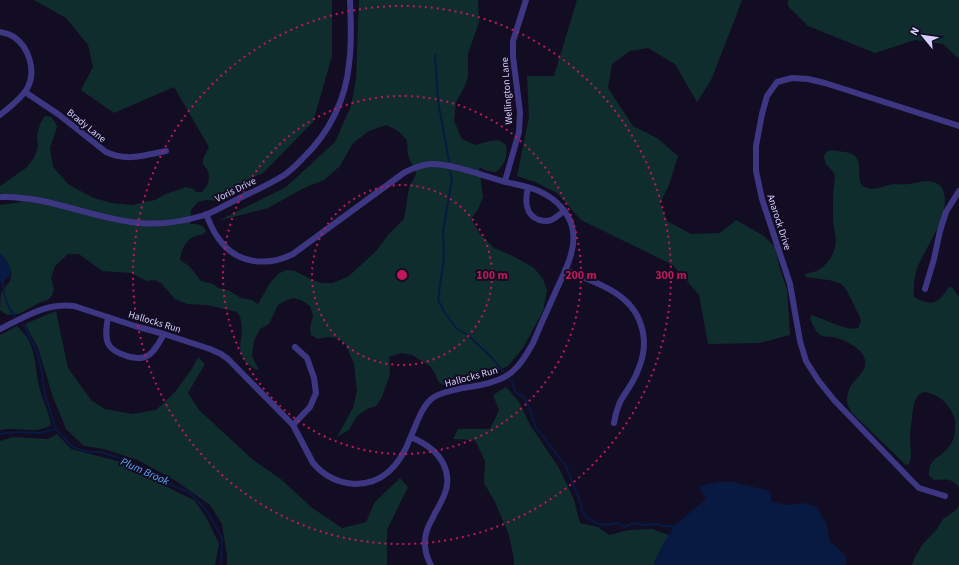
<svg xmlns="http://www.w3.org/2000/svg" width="959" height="565" font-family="'Source Sans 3',sans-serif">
  <rect width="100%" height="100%" fill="#120d23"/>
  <!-- green -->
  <g fill="#102d2d">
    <path d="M34,0H332V56L313,122L263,173L247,180L228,197L220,201L206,200L198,202L191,210L190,224C197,224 203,224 206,231L202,235C189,234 181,248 180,260L189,266L201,281L213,284L218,288L228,290L241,298L252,300L258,304L270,283L278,274L286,270L295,271L310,279L322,283H333L349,276L376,251L389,234L404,219L409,188L416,174L408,155L407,140L398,131L386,125L369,131L353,143L340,166L324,180L304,188L268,208L218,221L286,187L335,142L351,106L356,79L359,0H478L479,22L468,54V77L464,88L456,102L454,121L462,139L475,145L490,141L499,140L506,145C508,156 505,164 496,172L487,171L479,167L483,197L478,209L471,219L480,234L494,248L515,257L534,268L543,279L547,291L543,311L523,348L508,366L487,375L454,384L443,385L438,381L436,375L430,366L412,355L401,353L389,357L390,374L382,397L376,406L367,409L357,416L349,430L337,437L353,408L357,391L354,364L346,345L338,338L328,337L318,339L311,335L310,328L313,315L310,306L301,300L293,298L287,300L278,305L269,324L260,329L254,341L252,356L259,370C256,369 252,368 250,366C232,352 245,338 241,321C241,318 239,315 237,312L208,305L187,304L175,299L161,283L155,280L147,281L131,273L102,271L79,254H68L55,266L51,278L54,289L52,295L48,300L39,303L19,314L7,315L0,310L1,293L10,281L12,273L8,263L0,253V205L22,202L0,193V186L26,168L34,158L38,147L37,136L40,124L45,116L51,117L55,122L57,127L50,148L53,167L69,185L94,198L112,203L132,205L155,200L166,194L186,187L193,189L197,192H202L208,184L209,175L207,169L203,164V159L209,147L174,87L114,113L81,90L93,67L88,45L66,18Z"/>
    <polygon points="577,0 742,0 735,19 711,80 697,102 675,64 648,48 630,51 612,64 608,88 633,126 657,138 678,156 669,185 660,203 667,221 691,234 720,233 736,220 764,236 775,247 780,269 787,289 790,335 759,343 708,344 699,295 673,265 581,220 557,193 535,182 517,176 529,117 527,76 554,76"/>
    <polygon points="788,0 959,0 959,57 958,58 943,44 915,40 875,53 808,26 788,6"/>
    <path d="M828,151C833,150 838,151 844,152C871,155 850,183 867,188C875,191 885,185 894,184C899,184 904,185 909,184C918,183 927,179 936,183C949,188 945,211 941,222C939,226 936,231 934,235C928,246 922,257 917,268C914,278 913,287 914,297C931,306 938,305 948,288L952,287L959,297V487C949,477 946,480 934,480L929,475C927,450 959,460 955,419C952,411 946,401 938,397C917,384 914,400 912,418C911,425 910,432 910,439C910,450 913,453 909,464L906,465L852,413C850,409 847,405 847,401C847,395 849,388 852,384C858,376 869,369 864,357C861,348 846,341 837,338C832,336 824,338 819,334C815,330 812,324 810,318L811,315C822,318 848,332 858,328L861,321L860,317C856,310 847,288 841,284C832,279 816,279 806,277L805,274L817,271L823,267L831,258L835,248L836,240L833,221V195L835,176L834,173L826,164L824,157L825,154Z"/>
    <polygon points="56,311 68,368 91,400 105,409 132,414 156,410 175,392 192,369 198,357 205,364 188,393 199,410 252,459 282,480 311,507 342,528 366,522 375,502 400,478 408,487 387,530 387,565 227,565 227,556 222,524 210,505 176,481 138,460 104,449 84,446 66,429 53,397 38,348 25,324"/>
    <path d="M17,326C21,331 26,335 29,341C37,357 35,373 40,390C43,402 49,412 51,425C35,435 18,426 0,430V335Z"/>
    <polygon points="506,387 519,402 529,423 559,468 574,500 580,523 598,527 609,535 629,530 652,529 669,535 659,565 514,565 514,559 509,535 495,502 484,483 485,461 475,440 453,439 458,429 490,429 499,410 493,395"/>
    <polygon points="57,434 71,449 121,462 177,492 194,500 206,517 219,544 215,565 0,565 0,441 13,437 48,439"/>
    <polygon points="959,506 959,565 912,565 915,557 923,544 937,529 943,519 955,511"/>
  </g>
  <!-- water -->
  <g fill="#081a41">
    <polygon points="0,253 8,263 12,273 3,282 0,282"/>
    <polygon points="716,482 733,482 770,491 772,502 789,505 803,503 816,506 826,523 830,542 839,549 846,557 846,565 654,565 654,563 662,546 674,526 706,499 699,487"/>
  </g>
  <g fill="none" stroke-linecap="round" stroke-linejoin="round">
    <!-- stream -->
    <g stroke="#081a41" stroke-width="2">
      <polyline points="435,55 438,101 449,161"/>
      <polyline points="450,171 452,179 443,232 444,258 438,300 445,313 456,328 468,335 492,358 504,372"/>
      <path d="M3,282C3,295 6,306 15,316"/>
      <polyline points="22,324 25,327 37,352 41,367 45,395 56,429"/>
      <polyline points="510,380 512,382 516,393 524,397 529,407 536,428 566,466 571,479 580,501 582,511 587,518 596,523 606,525 617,523 625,527 633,523 646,525 656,524 664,526 674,526"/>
      <polyline points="0,434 18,432 40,433 56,429 73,447 88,452 101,452 128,461 141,469 157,476 176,487 187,491 192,495 207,511 216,527 222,538 221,565"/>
    </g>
    <!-- minor -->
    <g stroke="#3d3783" stroke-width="6">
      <path d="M0,32C5,33 10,34 14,37C29,47 36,71 28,87C23,97 9,108 0,115"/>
      <path d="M25,92L58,114L106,152C127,162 145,155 166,151"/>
      <polyline points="505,181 519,132 520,112 513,57 513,41 526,0"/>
      <path d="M528,188C525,200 525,215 539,220C543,221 547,222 551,220C556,218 560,214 564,211"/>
      <path d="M0,197C48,195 92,219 140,223C161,225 185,221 205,215C216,211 227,204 238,199C252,192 268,185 281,177C290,172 297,164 304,157C329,133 346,99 349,64C352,43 351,21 350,0"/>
      <path d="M565,270C594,282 631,292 641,325C646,340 644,356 638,370C634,382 626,391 620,402C617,409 615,416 614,423"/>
      <polyline points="925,289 934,259 940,231 946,212 959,191"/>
      <path d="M108,317C107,325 104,337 109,345C112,350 118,353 124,355C147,364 154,353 164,334"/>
      <path d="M0,329C25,317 45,303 74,306L135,326L164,334L210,349L221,354L228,359L293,425L313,463C324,476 338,483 355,484C386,484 402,461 411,436C417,423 422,405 434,397C442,392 454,390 463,388C478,386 504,381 514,370C522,363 528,352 533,343C540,326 548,309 555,293C563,275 576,252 573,232C572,218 560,203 548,196C535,187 517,185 502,181C481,175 453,164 431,164C422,164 414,168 405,172L293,254C267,267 236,264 219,239C213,232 210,223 206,214"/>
      <polyline points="293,425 310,407 316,393 314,378 307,358 295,347"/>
      <path d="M411,437C417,440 424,443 430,448C441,456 449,470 447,485C446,495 440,504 435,513C433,518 429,524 427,530C423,541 425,555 431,565"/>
      <polyline points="945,496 919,488 910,479 834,400 818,380 806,361 800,341 790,284 762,199 756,171 756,146 762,114 767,96 777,82 792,78 808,79 825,83 959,126"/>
    </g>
  </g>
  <!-- distance rings -->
  <g fill="none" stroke="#c2185b" stroke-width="2" stroke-dasharray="2 4">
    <circle cx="402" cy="275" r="90"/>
    <circle cx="402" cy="275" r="179"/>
    <circle cx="402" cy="275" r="269"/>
  </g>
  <g text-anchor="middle" stroke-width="4" stroke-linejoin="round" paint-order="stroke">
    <!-- street labels -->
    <g font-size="10" fill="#d7cfff" stroke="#120d23">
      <text transform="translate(506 91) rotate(-94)" y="4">Wellington Lane</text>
      <text transform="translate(87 125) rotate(39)" y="4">Brady Lane</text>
      <text transform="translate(235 189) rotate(-26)" y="4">Voris Drive</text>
      <text transform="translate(780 222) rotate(72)" y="4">Anarock Drive</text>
      <text transform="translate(155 321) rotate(17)" y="4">Hallocks Run</text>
      <text transform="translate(471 376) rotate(-15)" y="4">Hallocks Run</text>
    </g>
    <!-- water labels -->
    <g font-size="11" font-style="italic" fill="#5dadff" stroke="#120d23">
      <text transform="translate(145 471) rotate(24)" y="4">Plum Brook</text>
    </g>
  </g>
  <circle cx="402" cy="275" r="6" fill="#c2185b" stroke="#120d23" stroke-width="2"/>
  <g font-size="12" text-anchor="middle" font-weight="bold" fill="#c2185b" stroke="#120d23" stroke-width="4" stroke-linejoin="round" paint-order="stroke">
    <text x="492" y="279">100 m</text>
    <text x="581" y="279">200 m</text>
    <text x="671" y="279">300 m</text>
  </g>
  <!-- north arrow -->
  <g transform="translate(923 36) rotate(299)" stroke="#120d23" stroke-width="3" paint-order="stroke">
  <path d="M0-3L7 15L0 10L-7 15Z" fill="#d7cfff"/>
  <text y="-6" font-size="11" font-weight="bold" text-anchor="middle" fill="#d7cfff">N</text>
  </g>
</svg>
